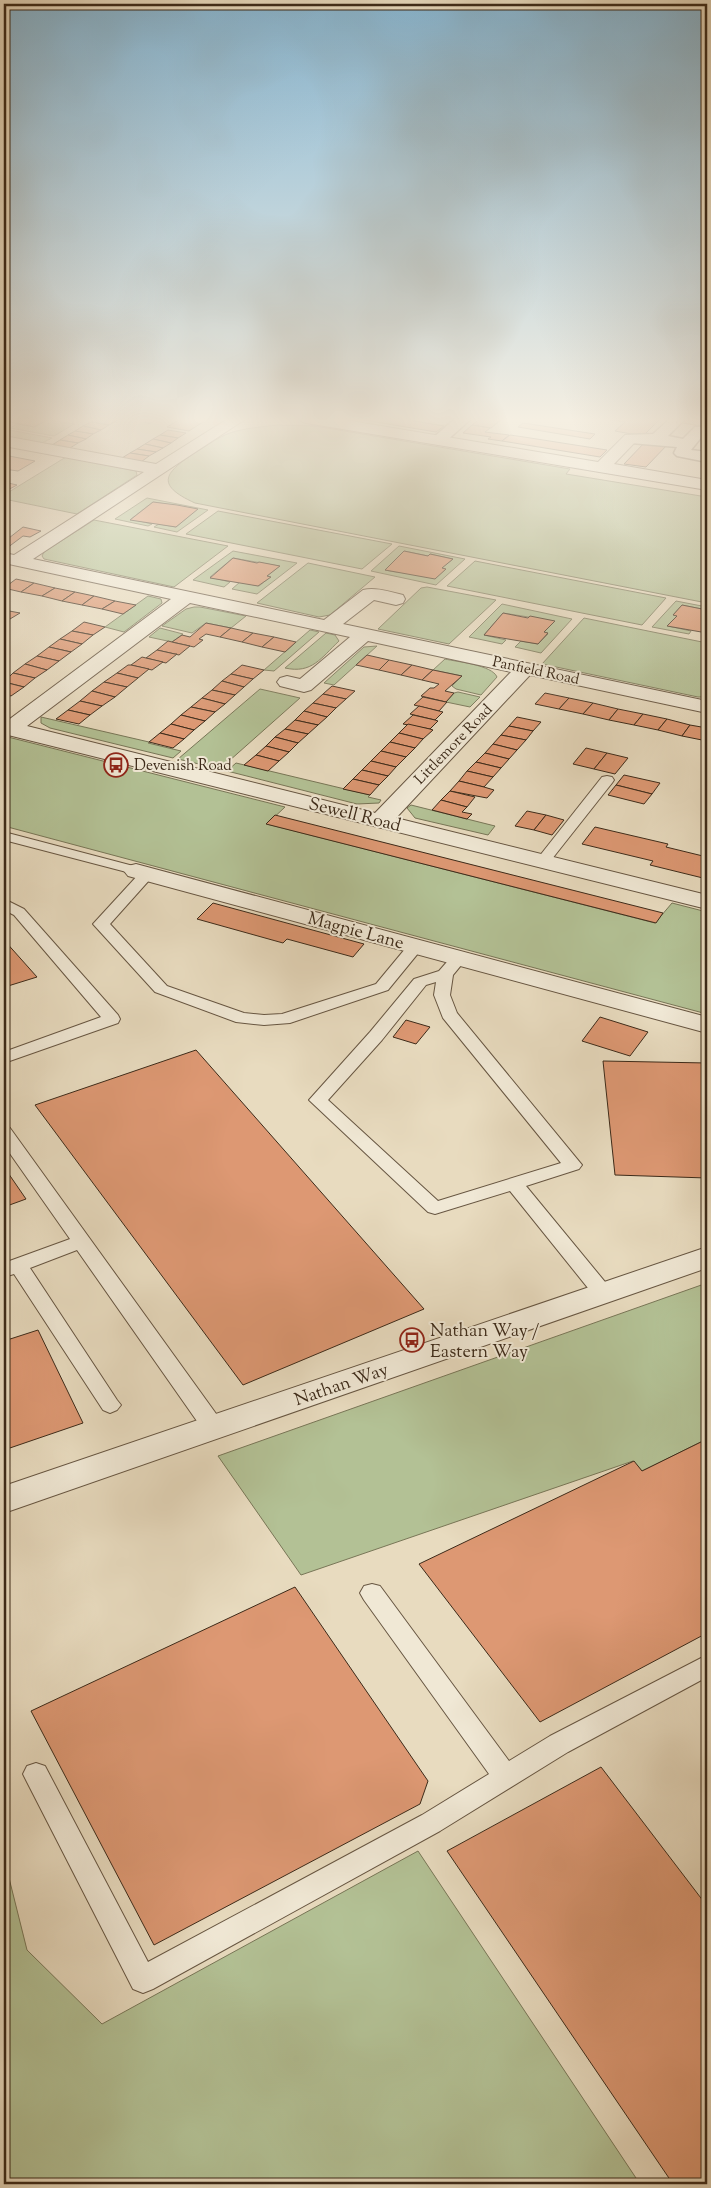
<svg xmlns="http://www.w3.org/2000/svg" width="711" height="2188" font-family="'Sorts Mill Goudy',serif">
  <rect width="100%" height="100%" fill="#e8dbbf"/>
  <filter id="stains"><feTurbulence type="fractalNoise" baseFrequency=".004" numOctaves="4"/><feColorMatrix values="0 0 0 0 .2 0 0 0 0 .09 0 0 0 0 .02 0 0 0 .5 -.17"/></filter>
  <radialGradient id="worn" r=".72"><stop offset=".6" stop-color="#630" stop-opacity="0"/><stop offset="1" stop-color="#630" stop-opacity=".3"/></radialGradient>
  <!-- green -->
  <g fill="#b3c195" stroke="#787657" fill-rule="evenodd">
    <polygon points="47,420 74,424 54,436 10,428 17,424 34,427"/>
    <path d="M277,425L315,426L570,469L566,474L707,497V603L195,503C153,484 166,472 196,452C207,446 218,437 230,433C245,428 261,427 277,425Z"/>
    <polygon points="4,429 52,438 40,444 4,437"/>
    <polygon points="66,457 136,471 137,475 77,514 4,499 4,495"/>
    <polygon points="147,498 208,510 177,532 154,527 159,524 176,527 197,509 153,502 131,519 152,524 148,526 115,519"/>
    <polygon points="218,511 392,544 362,569 186,534"/>
    <polygon points="94,520 228,546 174,587 44,559 42,556 44,552"/>
    <path d="M399,546L465,559L436,585L371,571ZM404,551L428,556L430,554L453,559C434,575 408,575 385,570Z"/>
    <polygon points="233,551 297,563 257,594 232,589 240,582 259,586 270,577 267,576 279,566 233,558 210,577 230,582 224,587 193,580"/>
    <polygon points="475,561 666,598 642,625 447,586"/>
    <polygon points="308,563 375,577 330,615 319,617 257,603"/>
    <polygon points="427,587 496,600 449,644 378,629 421,588"/>
    <polygon points="148,596 161,599 162,603 124,632 105,627"/>
    <polygon points="676,601 707,607 707,610 682,605 674,614 677,616 668,626 691,631 689,634 652,627"/>
    <polygon points="502,604 572,619 541,653 515,647 521,641 538,644 548,634 544,632 554,621 503,613 484,635 506,640 502,644 469,637"/>
    <polygon points="194,607 200,607 246,616 231,628 206,623 192,633 162,626 186,609"/>
    <polygon points="584,618 707,643 707,697 698,697 542,664"/>
    <polygon points="160,628 183,634 172,642 149,637"/>
    <polygon points="310,630 319,632 274,671 264,670"/>
    <path d="M326,633L335,635L339,641C321,658 312,674 285,668Z"/>
    <polygon points="377,646 334,685 324,683 364,647"/>
    <path d="M445,659C458,662 492,665 497,677L481,695L456,689L452,686L462,676L433,670Z"/>
    <polygon points="260,689 300,698 220,769 178,759"/>
    <polygon points="458,692 480,697 470,707 446,702 454,693"/>
    <polygon points="41,717 149,742 148,743 181,751 173,758 50,728 41,723"/>
    <polygon points="4,736 285,807 267,824 655,923 672,903 707,912 707,1014 4,826"/>
    <polygon points="236,763 370,795 368,797 381,800 379,803 357,804 227,771"/>
    <polygon points="411,805 495,826 488,835 415,818 407,808"/>
    <polygon points="707,1283 707,1439 642,1471 633,1461 301,1575 218,1456"/>
    <polygon points="418,1851 640,2184 4,2184 4,1867 6,1866 27,1950 102,2024"/>
  </g>
  <!-- building -->
  <g fill="#dd9873" stroke="#3c2a19">
    <polygon points="4,418 16,418 15,419 23,420 27,418 47,420 34,427 10,422 4,424"/>
    <polygon points="98,418 103,418 117,420 109,425 91,422"/>
    <polygon points="182,418 209,418 189,431 167,427"/>
    <polygon points="352,418 397,418 444,426 436,432"/>
    <polygon points="481,418 496,418 502,419 491,428 472,425"/>
    <polygon points="599,418 661,418 643,436 615,431 625,422"/>
    <polygon points="688,418 707,418 707,427 683,423"/>
    <polygon points="91,422 109,425 101,430 83,426"/>
    <polygon points="523,423 595,434 590,439 518,427"/>
    <polygon points="472,425 490,428 485,432 509,435 502,441 488,439 491,437 463,433"/>
    <polygon points="83,426 101,430 93,434 75,431"/>
    <polygon points="168,430 186,433 178,438 160,435"/>
    <polygon points="75,431 93,434 86,439 68,435"/>
    <polygon points="68,435 86,439 78,443 60,440"/>
    <polygon points="160,435 178,438 171,443 153,439"/>
    <polygon points="510,435 524,437 607,450 600,457 502,441"/>
    <polygon points="153,439 171,443 163,448 145,444"/>
    <polygon points="60,440 78,443 70,448 52,445"/>
    <polygon points="646,441 668,444 646,467 624,464"/>
    <polygon points="145,444 163,448 156,452 137,449"/>
    <polygon points="137,449 156,452 149,456 130,453"/>
    <polygon points="130,453 149,456 141,462 122,458"/>
    <polygon points="4,455 35,461 18,471 4,469"/>
    <polygon points="4,482 17,485 4,492"/>
    <polygon points="153,502 177,505 198,509 176,527 130,520"/>
    <polygon points="23,527 41,531 30,537 23,536 7,548 4,547 4,537 9,538"/>
    <polygon points="404,551 428,556 430,554 453,559 442,568 446,569 435,579 385,570"/>
    <polygon points="233,558 257,563 259,562 280,566 267,576 271,577 258,586 210,578"/>
    <polygon points="16,579 34,583 21,592 4,588"/>
    <polygon points="34,583 55,588 42,596 21,592"/>
    <polygon points="55,588 75,592 62,601 42,596"/>
    <polygon points="75,592 94,596 82,605 62,601"/>
    <polygon points="94,596 115,601 102,609 82,605"/>
    <polygon points="115,601 136,605 123,614 102,609"/>
    <polygon points="682,605 707,610 707,633 667,626 677,616 673,615"/>
    <polygon points="4,610 20,613 10,619 4,618"/>
    <polygon points="503,613 528,618 530,616 555,621 544,632 548,633 538,644 484,635"/>
    <polygon points="84,622 105,627 93,635 72,631"/>
    <polygon points="206,623 231,628 220,637 206,634 199,639 203,640 194,647 172,642 182,635 190,637"/>
    <polygon points="231,628 253,633 242,642 220,637"/>
    <polygon points="72,631 93,635 82,644 60,639"/>
    <polygon points="253,633 274,637 262,647 242,642"/>
    <polygon points="274,637 296,642 285,652 262,647"/>
    <polygon points="60,639 82,644 71,652 49,647"/>
    <polygon points="168,641 176,643 190,646 179,655 157,650"/>
    <polygon points="49,647 71,652 59,661 37,656"/>
    <polygon points="157,650 175,654 177,654 166,663 146,658"/>
    <polygon points="367,655 389,660 379,670 356,665"/>
    <polygon points="37,656 59,661 47,670 25,664"/>
    <polygon points="142,657 146,658 163,662 152,670 131,665"/>
    <polygon points="389,660 412,665 401,675 379,670"/>
    <polygon points="25,664 47,670 35,678 13,673"/>
    <polygon points="128,665 131,665 149,669 138,678 117,673"/>
    <polygon points="242,665 264,670 253,679 231,674"/>
    <polygon points="412,665 433,670 422,680 401,675"/>
    <polygon points="433,670 462,676 445,691 454,693 446,702 421,696 430,688 434,688 439,684 422,680"/>
    <polygon points="13,673 35,678 24,687 4,682"/>
    <polygon points="117,673 138,678 127,687 104,682"/>
    <polygon points="231,674 253,679 244,687 222,681"/>
    <polygon points="222,681 244,687 235,695 212,690"/>
    <polygon points="4,682 24,687 11,696 4,694"/>
    <polygon points="104,682 127,687 115,697 92,691"/>
    <polygon points="332,686 355,691 346,699 323,694"/>
    <polygon points="212,690 235,695 225,704 202,698"/>
    <polygon points="92,691 115,697 102,706 80,701"/>
    <polygon points="545,693 569,698 559,709 535,704"/>
    <polygon points="323,694 346,699 336,708 313,703"/>
    <polygon points="423,697 446,702 447,702 439,711 414,705"/>
    <polygon points="202,698 225,704 215,712 191,707"/>
    <polygon points="569,698 593,703 583,714 559,709"/>
    <polygon points="80,701 102,706 90,715 68,710"/>
    <polygon points="313,703 336,708 327,717 304,711"/>
    <polygon points="593,703 618,709 609,720 583,714"/>
    <polygon points="419,706 443,712 435,720 410,714"/>
    <polygon points="191,707 215,712 205,721 181,715"/>
    <polygon points="618,709 643,714 634,725 609,720"/>
    <polygon points="68,710 90,715 79,724 56,719"/>
    <polygon points="304,711 327,717 318,725 295,720"/>
    <polygon points="643,714 667,719 658,730 634,725"/>
    <polygon points="181,715 205,721 194,730 171,724"/>
    <polygon points="413,715 435,720 438,721 430,729 403,724"/>
    <polygon points="517,717 541,722 533,731 509,726"/>
    <polygon points="667,719 690,725 682,736 658,730"/>
    <polygon points="295,720 318,725 308,734 285,729"/>
    <polygon points="171,724 194,730 184,739 160,733"/>
    <polygon points="408,724 430,729 433,730 423,739 399,733"/>
    <polygon points="690,725 707,728 707,741 682,736"/>
    <polygon points="509,726 533,731 526,740 501,735"/>
    <polygon points="285,729 308,734 298,743 275,737"/>
    <polygon points="160,733 184,739 173,748 149,742"/>
    <polygon points="399,733 423,739 415,748 390,742"/>
    <polygon points="501,735 526,740 517,750 493,744"/>
    <polygon points="275,737 298,743 289,752 266,746"/>
    <polygon points="390,742 415,748 406,757 381,751"/>
    <polygon points="493,744 517,750 509,759 485,753"/>
    <polygon points="266,746 289,752 279,761 256,755"/>
    <polygon points="586,748 607,753 594,769 573,764"/>
    <polygon points="381,751 406,757 396,767 371,761"/>
    <polygon points="485,753 509,759 501,768 476,762"/>
    <polygon points="607,753 628,758 615,774 594,769"/>
    <polygon points="256,755 279,761 268,771 244,765"/>
    <polygon points="371,761 396,767 388,776 362,770"/>
    <polygon points="476,762 501,768 493,777 467,771"/>
    <polygon points="362,770 388,776 379,785 353,779"/>
    <polygon points="467,771 493,777 484,787 459,781"/>
    <polygon points="624,775 660,783 652,794 616,785"/>
    <polygon points="353,779 379,785 370,795 343,789"/>
    <polygon points="459,781 484,787 494,790 487,798 450,791"/>
    <polygon points="616,785 652,794 644,804 608,795"/>
    <polygon points="450,791 475,797 467,807 441,800"/>
    <polygon points="441,800 467,807 462,812 472,814 467,819 432,810"/>
    <polygon points="527,811 546,815 534,830 515,826"/>
    <polygon points="275,815 663,913 656,923 266,824"/>
    <polygon points="546,815 564,820 552,835 534,830"/>
    <polygon points="595,827 668,844 666,847 707,857 707,879 650,865 653,861 582,844"/>
    <polygon points="213,903 364,944 353,957 287,939 283,943 197,919"/>
    <polygon points="4,940 37,977 8,986 4,982"/>
    <polygon points="600,1017 648,1032 630,1056 582,1041"/>
    <polygon points="406,1020 430,1027 416,1044 393,1037"/>
    <polygon points="196,1050 424,1309 243,1385 35,1105"/>
    <polygon points="603,1061 707,1063 707,1178 615,1175"/>
    <polygon points="4,1167 26,1199 4,1207"/>
    <polygon points="38,1330 83,1423 4,1450 4,1341"/>
    <polygon points="707,1439 707,1633 540,1722 419,1564 634,1461 642,1471"/>
    <polygon points="295,1587 428,1781 420,1804 154,1945 31,1711"/>
    <polygon points="601,1767 707,1906 707,2184 673,2184 447,1851"/>
  </g>
  <g fill="none" stroke-linecap="round" stroke-linejoin="round">
    <!-- service casing -->
    <g stroke="#675642" stroke-width="2">
      <g id="service">
        <polygon points="146,418 159,418 149,423 146,422"/>
        <polygon points="607,776 612,777 614,780 612,783 548,864 538,864 536,861 538,858 602,777"/>
        <polygon points="4,832 141,868 143,870 152,871 155,874 152,877 110,924 167,986 244,1013 264,1015 282,1014 376,984 410,943 422,943 424,946 388,990 290,1023 264,1025 236,1022 155,992 93,924 138,875 4,840"/>
        <polygon points="4,899 24,909 118,1015 120,1019 118,1023 4,1063 4,1052 101,1017 14,915 4,910"/>
        <path d="M459,953L465,955L467,958L453,975L450,995L457,1013L582,1165L579,1169L526,1186L610,1288L613,1293L610,1298L603,1300L596,1298L510,1191L435,1214L428,1212L309,1100L370,1032L414,979L439,971L453,955ZM436,982L434,995L443,1018L561,1163L438,1201L328,1100L382,1040L426,985Z"/>
        <polygon points="4,1126 10,1128 222,1422 225,1428 222,1434 214,1436 206,1434 77,1250 30,1268 117,1400 121,1405 117,1410 110,1413 103,1410 14,1274 4,1277 4,1263 70,1239 4,1145"/>
        <polygon points="372,1584 380,1586 509,1761 550,1736 707,1655 707,1677 568,1752 440,1831 153,1989 143,1993 133,1989 27,1782 23,1774 27,1766 36,1763 45,1766 148,1962 422,1815 489,1774 364,1600 360,1593 364,1586"/>
      </g>
    </g>
    <!-- pedestrian casing -->
    <g stroke="#675642" stroke-width="3">
      <g id="pedestrian">
        <polygon points="456,418 472,418 444,443 434,443 431,440 434,437"/>
        <polygon points="671,418 686,418 668,436 683,439 695,427 705,427 707,430 691,450 707,452 707,462 677,456 674,453 677,447 631,443 626,441 623,438 626,435 653,434"/>
      </g>
    </g>
    <!-- minor casing -->
    <g stroke="#675642" stroke-width="2">
      <g id="minor">
        <path d="M229,418H247L33,559L324,620L363,590C376,587 390,592 403,595L405,599L403,603L396,605L374,600L343,624L707,701V713L530,675L396,818L707,895V909L4,734V721H7L171,599L4,563V553L14,555L144,472L4,446V436L156,464ZM190,603L350,637L300,679L287,676L280,678L277,682L280,686L304,692L311,690L368,641L511,672L375,813L27,726Z"/>
        <polygon points="298,418 333,418 598,462 625,435 637,435 639,438 614,464 707,480 707,490 306,423 301,421"/>
        <polygon points="136,864 707,1017 707,1033 128,876 124,871 128,866"/>
      </g>
    </g>
    <!-- tertiary casing -->
    <g stroke="#675642" stroke-width="2">
      <polygon id="tertiary" points="707,1247 707,1268 4,1513 4,1486"/>
    </g>
    <!-- service -->
    <use href="#service" fill="#f0e8d5" fill-rule="evenodd"/>
    <!-- pedestrian -->
    <use href="#pedestrian" fill="#f0e8d5" fill-rule="evenodd"/>
    <!-- minor -->
    <use href="#minor" fill="#f0e8d5" fill-rule="evenodd"/>
    <!-- tertiary -->
    <use href="#tertiary" fill="#f0e8d5" fill-rule="evenodd"/>
  </g>
  <!-- sky -->
  <linearGradient id="sky" x2="0" y2="1"><stop stop-color="#87b7d4"/><stop offset="0.58" stop-color="#f5efe2"/><stop offset="1" stop-color="#f5efe2" stop-opacity="0"/></linearGradient>
  <rect width="711" height="724" fill="url(#sky)"/>
  <!-- icons -->
  <defs>
    <g id="bus-ring" transform="scale(1.25)"><circle r="9.5" fill="#f0e8d5" stroke="#8f2418" stroke-width="1.5"/><path d="M-5-6H5V4H4V6H2V4H-2V6H-4V4H-5ZM-3.5-4V0h7V-4ZM-3.5 1.2v1.5H-2V1.2ZM2 1.2v1.5H3.5V1.2Z" fill="#8f2418"/></g>
  </defs>
  <g fill-rule="evenodd">
    <use href="#bus-ring" x="116" y="765"/>
    <use href="#bus-ring" x="412" y="1340"/>
  </g>
  <g text-anchor="middle" stroke-width="4" stroke-linejoin="round" paint-order="stroke">
    <!-- far-street labels -->
    <g font-size="15" fill="#3c2a19" stroke="#f0e8d5">
      <text transform="translate(536 670) rotate(12)" y="5">Panfield Road</text>
      <text transform="translate(453 744) rotate(-46)" y="5">Littlemore Road</text>
    </g>
    <!-- far-poi labels -->
    <g font-size="15" fill="#3c2a19" stroke="#f0e8d5" text-anchor="start">
      <text x="134" y="770">Devenish Road</text>
    </g>
    <!-- street labels -->
    <g font-size="18" fill="#3c2a19" stroke="#f0e8d5">
      <text transform="translate(355 814) rotate(14)" y="6">Sewell Road</text>
      <text transform="translate(356 930) rotate(15)" y="6">Magpie Lane</text>
      <text transform="translate(341 1384) rotate(-19)" y="6">Nathan Way</text>
    </g>
    <!-- poi labels -->
    <g font-size="18" fill="#3c2a19" stroke="#f0e8d5" text-anchor="start">
      <text x="430" y="1336">Nathan Way /<tspan x="430" dy="21">Eastern Way</tspan></text>
    </g>
  </g>
  <!-- margin -->
  <rect width="711" height="2188" fill="none" stroke="#e8dbbf" stroke-width="20"/>
  <rect x="5" y="5" width="701" height="2178" fill="none" stroke="#3c2a19" stroke-width="2.5"/>
  <rect x="10" y="10" width="691" height="2168" fill="none" stroke="#3c2a19"/>
  <rect width="100%" height="100%" filter="url(#stains)"/>
  <rect width="100%" height="100%" fill="url(#worn)"/>
</svg>
